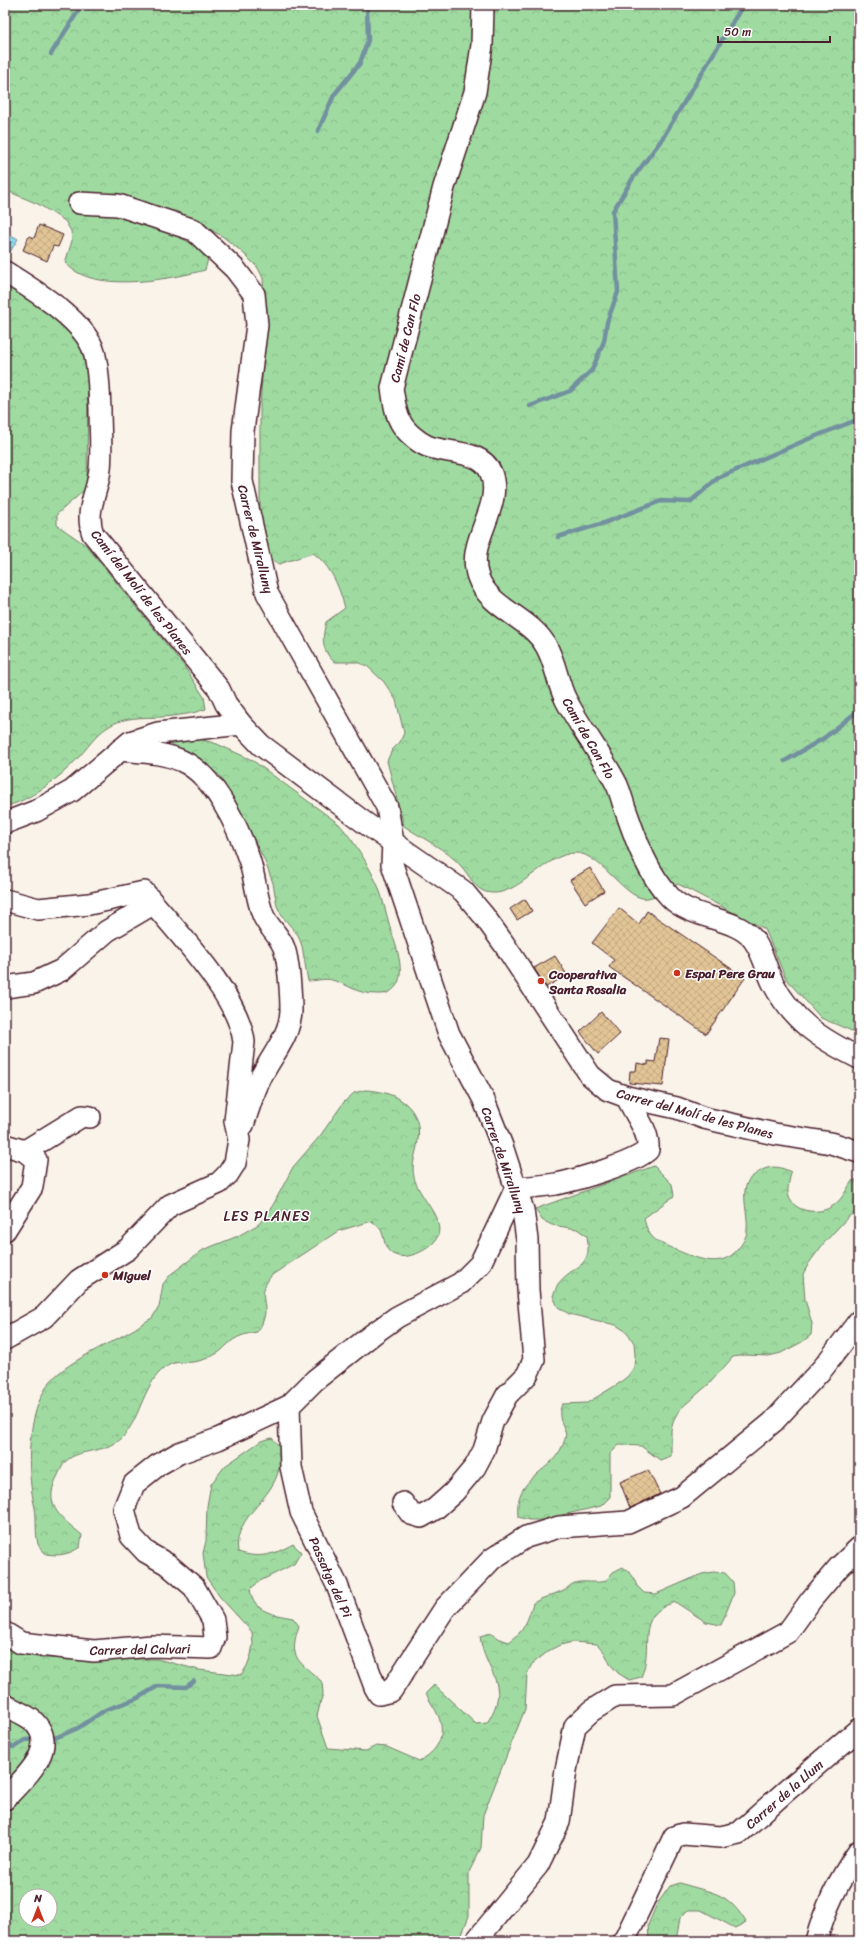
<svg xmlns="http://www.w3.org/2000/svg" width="864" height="1946" font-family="Sriracha,sans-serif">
  <defs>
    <pattern id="forest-crowns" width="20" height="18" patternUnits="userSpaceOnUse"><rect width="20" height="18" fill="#9fdba1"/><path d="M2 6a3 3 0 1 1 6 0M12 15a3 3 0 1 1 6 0" fill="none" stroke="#8abc8b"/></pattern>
    <pattern id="water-rules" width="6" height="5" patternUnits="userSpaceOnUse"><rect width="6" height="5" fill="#8ddbec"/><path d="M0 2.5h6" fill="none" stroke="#7bbccb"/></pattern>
    <pattern id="building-cross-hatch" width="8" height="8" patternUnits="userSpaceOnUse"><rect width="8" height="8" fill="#e2c596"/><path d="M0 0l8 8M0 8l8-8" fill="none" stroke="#c3a981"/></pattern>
  </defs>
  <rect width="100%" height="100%" fill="#f9f3ea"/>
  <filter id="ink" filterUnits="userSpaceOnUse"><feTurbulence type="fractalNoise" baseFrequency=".025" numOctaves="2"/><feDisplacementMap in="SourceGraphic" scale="8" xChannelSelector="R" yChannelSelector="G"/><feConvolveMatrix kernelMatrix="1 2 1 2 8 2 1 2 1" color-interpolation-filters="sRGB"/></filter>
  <g filter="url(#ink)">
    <!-- forest -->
    <g fill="url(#forest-crowns)" stroke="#747d66" fill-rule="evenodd">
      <path d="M5,5H859V1034L821,1018L786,979L765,929L678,884C669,888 658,896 648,898C627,903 601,853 576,853C546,852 516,901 486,892C475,889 469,875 461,866C446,849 423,839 404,826L387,761L392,750L400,742L404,733L396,700L384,682L367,666L356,662H334C321,649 322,639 326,622L345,608C339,587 332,567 313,553L279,564L270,559L260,515V407L265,335L263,278L258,268L241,251L222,236L202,225L147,202L124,196H90L108,215L132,218L178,236L200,249L208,259L205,270C172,279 105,291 75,271C71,269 68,265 65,263L72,241L71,231L65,221L38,204L5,190Z"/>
      <path d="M5,282L21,291L78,337L88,366L87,488L57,514V525L87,546L94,555L184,666L204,697L206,709C192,714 176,716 161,717C143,718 124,716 108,727C95,735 87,749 76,760C62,776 27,803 5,806Z"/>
      <path d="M193,737L217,744L252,760L339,824C355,842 368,864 378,886C383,899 386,913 390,927C395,944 412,983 387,993C385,994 381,994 378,994C355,994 351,985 332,980C326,978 315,981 308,981L302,946L298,935L282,916L277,906L273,883L264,859L219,775L200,760L178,750L168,740Z"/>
      <path d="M365,1090C396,1091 423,1107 418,1141C416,1154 411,1164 414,1177C420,1203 460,1229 424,1250C417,1254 406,1258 398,1256C383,1252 386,1241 381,1230C379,1227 375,1224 372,1221L338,1231L272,1275C255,1295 270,1302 263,1321C262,1325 259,1329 257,1332C245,1334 236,1336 227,1345C224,1348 220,1352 216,1354C209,1358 201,1361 193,1362C185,1363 176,1361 169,1365C143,1380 142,1417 122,1438C105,1454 80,1448 66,1461C62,1465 59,1474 56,1479C43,1507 63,1519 82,1535L80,1547C68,1555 59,1556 46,1554C43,1551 39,1547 38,1544C35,1533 37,1519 35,1508C26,1472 26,1413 50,1382C66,1362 107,1345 129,1332C137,1328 144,1322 152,1318L159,1307L163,1284L171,1274L203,1250L238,1236L259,1224L273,1205L293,1167L320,1136L344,1102L354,1093Z"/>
      <path d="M654,1166L672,1184L674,1196L644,1218C648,1239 657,1242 676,1250C696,1258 721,1270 738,1249C742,1244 747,1237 747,1230C749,1215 740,1195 748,1181C751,1176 758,1173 762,1170C773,1165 781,1167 791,1172C790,1179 786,1190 789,1197C794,1212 818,1215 831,1207C841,1202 846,1190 852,1181L859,1179V1211L849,1216L824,1243L809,1263L803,1274L805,1300L812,1323L811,1335L802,1342L781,1353L769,1356L745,1355L733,1357L709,1384L680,1409L674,1419L671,1430V1456L660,1460L641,1446L619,1445L610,1454V1497L601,1506L541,1520H529L518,1517C513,1473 555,1475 565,1439C568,1430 560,1424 560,1416C559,1412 561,1407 562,1404L587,1403L618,1384L628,1376L634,1367L635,1355L634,1343L627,1332L616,1325L569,1314L558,1307L553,1296C555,1292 556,1287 558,1284C574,1263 593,1270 587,1236L577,1229L552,1225L542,1220L535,1209Z"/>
      <path d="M272,1438C274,1441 279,1445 280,1448C281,1451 280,1457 280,1460C279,1499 232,1514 238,1552C259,1559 274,1555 293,1544L301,1552L294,1564L260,1581L250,1589C254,1613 272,1614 293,1618L299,1626C287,1660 300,1661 322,1682L323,1693L317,1716L328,1748L366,1751L376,1746L387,1747L419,1761C437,1752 447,1736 438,1715C435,1708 429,1701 426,1693L434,1685L476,1724L487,1723C513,1683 484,1673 480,1636L491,1633L500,1639L509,1642C524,1632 528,1620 533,1603C543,1597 553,1595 564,1590C568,1588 571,1584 575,1583C583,1580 596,1584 606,1581L613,1572L623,1567L632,1575L637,1586L644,1593L656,1594L702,1574L713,1572L725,1573L733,1582L734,1593L721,1625L706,1622L675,1602C632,1616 655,1646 641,1677L629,1680L618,1673L610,1664L605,1653L597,1644L573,1642L560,1645L550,1650L532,1664L527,1674L525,1709L483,1815L481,1848L469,1872V1916L459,1941H5V1647L17,1653L41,1658L157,1659L199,1670L241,1675L247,1666L251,1655L253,1644L252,1632L220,1597L206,1577L203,1553L206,1541L207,1506L211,1484L225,1466L261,1441ZM26,1896H50V1920H26Z"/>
      <path d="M680,1883C713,1894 726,1890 746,1922L735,1928L701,1910H688L680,1918L676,1941H649L648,1925L657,1904L670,1886Z"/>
    </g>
    <!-- water -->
    <polygon fill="url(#water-rules)" stroke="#72909f" points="11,235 18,239 10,252 5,250 5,245"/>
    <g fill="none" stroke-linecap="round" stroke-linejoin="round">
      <!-- stream -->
      <g stroke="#72909f" stroke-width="4.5">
        <polyline points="51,54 82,5"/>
        <polyline points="318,131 334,95 360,63 368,40 367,5"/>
        <polyline points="530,406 570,391 592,370 604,341 607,322 618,292 613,211 633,178 662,139 743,5"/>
        <polyline points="558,537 604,523 661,501 690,502 718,478 806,440 859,419"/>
        <polyline points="785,761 824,738 859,710"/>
        <polyline points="47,1739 55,1738 78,1728 105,1710 136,1699 158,1686 186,1687 194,1681"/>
        <polyline points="5,1745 14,1747 25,1740 38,1739"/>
      </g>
    </g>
    <!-- building -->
    <g fill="url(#building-cross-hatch)" stroke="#4a1f2b">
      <polygon points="39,225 63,235 58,247 53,246 47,261 23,250 29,236 34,238"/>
      <polygon points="590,868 604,891 585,903 570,880"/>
      <polygon points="525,899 532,911 517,920 510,909"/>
      <polygon points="619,908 639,924 647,911 745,978 706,1034 609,967 614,960 592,943"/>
      <polygon points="555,956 567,975 546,987 534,968"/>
      <polygon points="601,1012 620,1034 598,1054 580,1032"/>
      <polygon points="659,1038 669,1039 663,1086 629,1083 630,1071 636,1071 637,1063 648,1065 648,1061 655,1062"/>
      <polygon points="648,1470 660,1494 630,1508 620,1482"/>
    </g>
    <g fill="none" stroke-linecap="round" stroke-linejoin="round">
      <!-- minor casing -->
      <g stroke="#4a1f2b" stroke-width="24">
        <g id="minor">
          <path d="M483,5L482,45L475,92L444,187L392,388C394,400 395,413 401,423C406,432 418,442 427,446C446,454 482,449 491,473C504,508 465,541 478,577C489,609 530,617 546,646C556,663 557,683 566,700C581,729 602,755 617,785C621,794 623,804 627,814C637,843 648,874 670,897C692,920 734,916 753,939C763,952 766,969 773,983C793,1022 821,1039 859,1058"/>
          <polyline points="79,203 118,205 194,230 235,269 254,294 257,325 243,431 242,481 267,593 387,807 393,842 392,864 449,1034 483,1098 502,1146 523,1210 527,1240 528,1290 534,1360 527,1375 507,1395 493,1421 484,1450 475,1467 454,1492 435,1509 421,1517 411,1514 403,1503"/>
          <path d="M5,272C32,289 85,320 94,352C99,370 99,390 100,409C100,429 102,449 100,469C98,493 84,510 93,534L219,689L226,704L241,724L261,745L365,823L463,891L484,916L504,944L590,1075L608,1090L627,1097L677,1108L704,1118L775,1134L831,1143L859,1152"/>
          <path d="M120,750C140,752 163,752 182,761C214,775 238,827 249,859C255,877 256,897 263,915C268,927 280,936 284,948C289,962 291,996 291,1011C290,1036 272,1055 261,1077C253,1092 249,1108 243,1125"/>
          <polyline points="5,823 36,811 72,791 130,742 158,733 241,724"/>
          <path d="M5,900L38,909L89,904L144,892C174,929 239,995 244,1042L235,1121L239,1140L235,1163L228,1174L219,1183L170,1205L128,1249L79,1280L44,1317L5,1339"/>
          <polyline points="5,987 34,983 62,970 107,931 153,904"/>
          <polyline points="5,1145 25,1151 36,1160 32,1187 5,1230"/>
          <polyline points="25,1151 82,1116 90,1117"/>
          <path d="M516,1188C530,1187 543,1186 556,1184C577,1180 634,1163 648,1150C650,1131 634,1114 627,1097"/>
          <polyline points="289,1406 291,1467 301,1512 337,1585 375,1687 379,1694 391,1691 445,1608 492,1559 526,1537 559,1527 628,1522 682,1497 773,1422 823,1368 859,1321"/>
          <polyline points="5,1633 21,1643 94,1651 152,1646 211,1648 215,1637 213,1620 194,1587 167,1564 146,1552 131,1536 124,1509 134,1484 158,1465 179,1453 218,1439 289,1406 315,1380 373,1334 397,1317 461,1283 480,1264 516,1188"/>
          <path d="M5,1705C13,1710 25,1714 32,1720C62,1748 23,1778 5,1799"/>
          <polyline points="476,1941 538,1865 559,1822 566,1770 575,1726 591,1711 615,1696 673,1695 788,1632 811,1600 839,1567 859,1548"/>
          <polyline points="623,1941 625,1939 674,1837 683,1834 720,1837 739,1833 786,1791 859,1729"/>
          <path d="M816,1941C825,1908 839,1879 859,1851"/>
        </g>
      </g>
      <!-- minor -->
      <use href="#minor" stroke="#fff" stroke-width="21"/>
    </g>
  </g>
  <!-- markers -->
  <g fill="#c8321e" stroke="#fff" stroke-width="1.5">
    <circle cx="677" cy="973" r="4"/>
    <circle cx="541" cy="981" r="4"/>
    <circle cx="105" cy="1275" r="4"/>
  </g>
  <g text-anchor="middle" stroke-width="3" stroke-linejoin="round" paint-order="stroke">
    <!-- street labels -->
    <g font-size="13" fill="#4a1f2b" stroke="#fff">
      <text transform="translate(405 338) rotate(-76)" y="5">Camí de Can Flo</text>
      <text transform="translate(256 539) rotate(76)" y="5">Carrer de Miralluny</text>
      <text transform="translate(142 592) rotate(52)" y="5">Camí del Molí de les Planes</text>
      <text transform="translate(589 738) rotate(60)" y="5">Camí de Can Flo</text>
      <text transform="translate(695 1113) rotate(15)" y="5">Carrer del Molí de les Planes</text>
      <text transform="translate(504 1160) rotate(71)" y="5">Carrer de Miralluny</text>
      <text transform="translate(331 1577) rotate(66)" y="5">Passatge del Pi</text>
      <text transform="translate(140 1649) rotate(-1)" y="5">Carrer del Calvari</text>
      <text transform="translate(784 1794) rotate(-41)" y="5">Carrer de la Llum</text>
    </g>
    <!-- poi labels -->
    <g font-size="13" font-weight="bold" fill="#4a1f2b" stroke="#fff" text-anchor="start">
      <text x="685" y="978">Espai Pere Grau</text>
      <text x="549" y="979">Cooperativa<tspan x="549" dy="15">Santa Rosalia</tspan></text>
      <text x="113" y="1280">Miguel</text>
    </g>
    <!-- neighbourhood labels -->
    <g font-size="14" letter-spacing="1" fill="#4a1f2b" stroke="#fff">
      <text x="267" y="1221">LES PLANES</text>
    </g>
  </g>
  <!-- margin -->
  <rect width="864" height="1946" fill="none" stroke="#fff" stroke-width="20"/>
  <rect x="10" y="10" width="844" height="1926" fill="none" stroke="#4a1f2b" stroke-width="1.5" filter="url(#ink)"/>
  <!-- north arrow -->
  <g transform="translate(38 1908)"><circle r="19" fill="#ffffff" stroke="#b7a5aa"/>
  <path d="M0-3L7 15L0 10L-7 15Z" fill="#c8321e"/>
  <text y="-6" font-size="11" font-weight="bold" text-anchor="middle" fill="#4a1f2b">N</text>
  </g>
  <!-- scale -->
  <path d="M718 36v6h112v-6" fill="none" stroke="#4a1f2b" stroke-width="2"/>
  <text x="724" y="36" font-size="12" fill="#4a1f2b" stroke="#ffffff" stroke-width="3" paint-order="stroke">50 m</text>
</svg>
